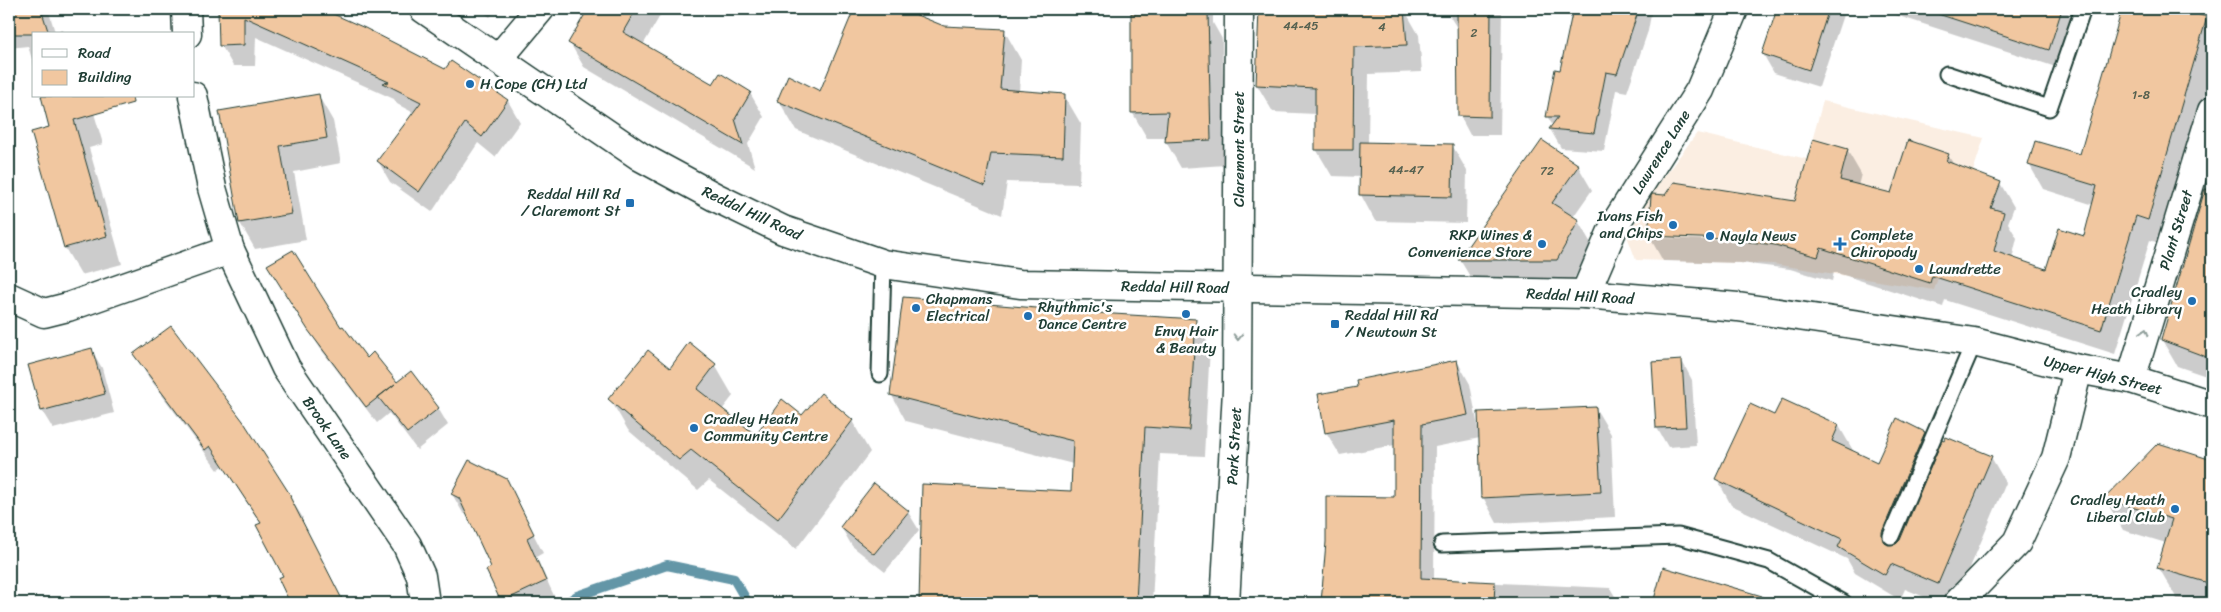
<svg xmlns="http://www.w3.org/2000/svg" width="2221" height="612" font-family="Sriracha,sans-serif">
  <rect width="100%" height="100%" fill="#fff"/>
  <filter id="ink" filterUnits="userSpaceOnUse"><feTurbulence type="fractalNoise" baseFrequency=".02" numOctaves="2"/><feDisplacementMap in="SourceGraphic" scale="10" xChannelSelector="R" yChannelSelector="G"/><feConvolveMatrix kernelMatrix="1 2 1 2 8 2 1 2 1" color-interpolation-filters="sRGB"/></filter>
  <g filter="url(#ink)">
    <!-- built -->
    <polygon fill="#fbeee2" points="1823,101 1984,138 1934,290 1773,264 1636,260 1627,236 1651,194 1697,133 1807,159"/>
    <!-- shadow -->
    <g fill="#0003" fill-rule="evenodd">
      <polygon points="9,9 48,9 55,32 62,30 64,34 34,34 34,66 28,46 9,48"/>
      <polygon points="219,9 319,9 365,29 446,71 451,63 508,101 520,122 495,157 478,143 432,212 390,182 378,161 414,113 397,104 394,99 256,37 255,66 233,66 221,45"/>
      <polygon points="479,9 497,9 490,17"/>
      <polygon points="590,9 664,9 643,45 714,86 750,93 764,117 748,144 755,168 584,67 570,43"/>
      <polygon points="855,9 898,9 944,28 1004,30 1021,60 1019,92 1064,95 1081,124 1079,184 1007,182 1002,215 796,130 779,101 820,93"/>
      <polygon points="1132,9 1213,9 1213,23 1222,39 1225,165 1181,168 1166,142 1167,138 1147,138 1132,112"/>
      <polygon points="1259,9 1361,9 1361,11 1404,9 1419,35 1422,72 1369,74 1368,143 1452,145 1467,171 1466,223 1375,221 1361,195 1361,177 1332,176 1316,149 1316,114 1273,112 1257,85 1260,54"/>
      <polygon points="1447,9 1502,9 1500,135 1470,135 1460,116 1459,31 1447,12"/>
      <polygon points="1580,9 1652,9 1648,31 1627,92 1616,90 1604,151 1561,148 1550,129 1553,126 1547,116"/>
      <polygon points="1778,9 1845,9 1819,87 1774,73 1763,54"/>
      <polygon points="1877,9 2066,9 2074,23 2059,68"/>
      <path d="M2123,9H2174L2206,18L2212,29V70L2161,244L2150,240L2115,354L1945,300L1943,307L1834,272L1832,281L1790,269L1740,263L1663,261L1649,236L1652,197L1796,202L1847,150L1861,174L1858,186L1892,194L1948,155L1954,165L2000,183L2014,207L2008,223L2017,238L2012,259L2047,271L2084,237L2094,205L2043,189L2029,164L2081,156ZM1663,236L1732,238V241L1663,238Z"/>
      <polygon points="318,95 333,121 341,163 294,172 306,240 255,249 240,223 221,112"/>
      <polygon points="89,96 103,144 89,148 122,264 81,275 65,248 33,133 51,128"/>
      <polygon points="1578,166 1592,190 1573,217 1578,221 1592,245 1571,284 1474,283 1460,260"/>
      <polygon points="2212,222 2212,378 2177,366 2162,340"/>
      <polygon points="279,283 341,329 366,359 397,384 438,408 448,425 417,450 389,413 377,423 320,348"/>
      <polygon points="1097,314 1195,320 1210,347 1204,456 1160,454 1152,603 920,603 923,486 1072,492 1073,464 906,421 891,394"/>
      <polygon points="689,344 715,365 733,396 722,410 756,437 803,417 852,421 870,452 796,549 709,480 698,490 628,430 610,399 670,370"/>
      <polygon points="91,349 102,368 114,413 53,429 42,411"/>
      <polygon points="135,354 242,422 303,518 301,519 344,603 292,603 280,579 285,576 261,524 223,466 218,470 147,375"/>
      <polygon points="1457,361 1470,384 1478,427 1596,409 1611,434 1615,517 1497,523 1483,497 1480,438 1435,447 1434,580 1610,588 1619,603 1322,603 1327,542 1395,498 1395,445 1340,455 1326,432 1359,388"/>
      <polygon points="1682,361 1692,380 1696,445 1668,447 1657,428 1653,363"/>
      <polygon points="1783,400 1839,426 1854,452 1878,463 1925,433 1937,455 1991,457 2006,483 1955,603 1939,603 1905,589 1900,600 1855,573 1847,559 1731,505 1717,479 1775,417"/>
      <polygon points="2158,445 2212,461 2212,603 2192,603 2177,599 2159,568 2166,543 2123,530 2105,499"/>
      <polygon points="506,480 543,553 536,557 556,600 548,603 503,603 488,570 493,568 468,515 463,513 452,494"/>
      <polygon points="908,512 919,530 885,572 852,546 841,527"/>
      <polygon points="1664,569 1785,603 1654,603"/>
    </g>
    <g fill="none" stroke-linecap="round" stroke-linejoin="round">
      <!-- stream -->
      <polyline stroke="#6396a7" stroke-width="10" points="566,603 577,596 667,565 734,579 748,603"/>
    </g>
    <!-- building -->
    <g fill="#f1c7a0" stroke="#1f3d34">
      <polygon points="9,9 41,9 49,34 9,34"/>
      <polygon points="218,9 322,9 365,28 445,69 451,61 508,100 482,137 465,123 419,192 377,161 421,102 383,83 389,82 244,17 244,45 219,46"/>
      <polygon points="588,9 636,9 623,32 713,84 720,73 751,92 735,119 743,145 568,43"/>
      <polygon points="854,9 902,9 944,26 1005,29 1000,89 1065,94 1063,156 991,153 985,186 777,101 788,75 820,91"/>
      <polygon points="1259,9 1404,9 1407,45 1354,47 1353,150 1315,150 1315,88 1256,85"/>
      <polygon points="1457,9 1491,9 1490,117 1458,116"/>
      <polygon points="1573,9 1639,9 1617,74 1606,72 1594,133 1549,129 1558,117 1546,117 1555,69 1560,70"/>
      <polygon points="1777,9 1829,9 1809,70 1762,54"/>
      <polygon points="1939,9 2062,9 2049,50 1938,14"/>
      <polygon points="2122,9 2179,9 2207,17 2148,220 2136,216 2101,330 1932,276 1930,283 1821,248 1818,257 1775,245 1725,239 1648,236 1651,196 1652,194 1665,195 1674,182 1795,201 1813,139 1848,149 1840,180 1891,193 1908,140 1949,154 1946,161 2001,182 1991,208 2004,212 1994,251 2046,269 2059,228 2084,236 2097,186 2028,165 2035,141 2080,154"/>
      <polygon points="1208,12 1211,140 1165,142 1168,112 1131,113 1131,13"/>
      <polygon points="319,94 327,138 280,146 292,214 239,223 219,111"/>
      <polygon points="41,96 132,96 133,103 74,120 107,236 64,248 31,132 49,127"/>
      <polygon points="1542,140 1579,165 1552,203 1579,220 1557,260 1458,260"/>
      <polygon points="1360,142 1453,144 1452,197 1359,195"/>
      <polygon points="2205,189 2212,190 2212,359 2161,340"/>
      <polygon points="293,250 341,327 343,326 367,358 373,352 397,382 411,371 439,408 407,433 378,397 395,384 366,407 308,330 267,265"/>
      <polygon points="903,297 1097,313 1196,319 1189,430 1145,427 1136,603 919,603 922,484 1071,491 1073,441 890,395"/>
      <polygon points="171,326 243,421 291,496 290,497 344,603 290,603 278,578 283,576 256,525 261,523 210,446 205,450 133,354"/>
      <polygon points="689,342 716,364 697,389 756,435 782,399 802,415 821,393 853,420 778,519 691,450 679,460 608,399 648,350 670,368"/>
      <polygon points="92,348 105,394 41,411 28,365"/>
      <polygon points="1457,360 1468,415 1422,424 1421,578 1495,582 1494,603 1321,603 1326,542 1326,496 1394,497 1394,420 1325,433 1318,394 1357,387 1356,380"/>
      <polygon points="1682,360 1686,427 1656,428 1652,362"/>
      <polygon points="1782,399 1839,425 1832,441 1877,462 1897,418 1925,432 1882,532 1883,541 1888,545 1896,544 1900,540 1942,440 1944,441 1946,437 1992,456 1938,584 1891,564 1885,575 1838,547 1842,539 1715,479 1750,404 1774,415"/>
      <polygon points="1596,407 1601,492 1481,498 1478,412"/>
      <polygon points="2158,443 2212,460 2212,584 2157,568 2172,519 2104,499"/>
      <polygon points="469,460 507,479 534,534 527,538 546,581 501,602 486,570 491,567 459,498 451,494"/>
      <polygon points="874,483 909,511 874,554 840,527"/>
      <polygon points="1663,567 1762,596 1761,603 1653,603"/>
    </g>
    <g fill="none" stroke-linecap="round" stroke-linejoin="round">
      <!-- lane casing -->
      <g stroke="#1f3d34" stroke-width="19">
        <g id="lane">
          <polyline points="1947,74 2049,108 2083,9"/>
          <polyline points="880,374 883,264"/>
          <polyline points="1891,536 1974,342"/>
          <polyline points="1442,544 1678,536 1769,561 1844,603"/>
        </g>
      </g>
      <!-- street casing -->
      <g stroke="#1f3d34" stroke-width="31">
        <g id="street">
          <polyline points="499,58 540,9"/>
          <polyline points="9,297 44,313 68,307 230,250"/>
          <polyline points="2131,379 2212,111"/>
          <polyline points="1225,603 1237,390 1239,9"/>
          <polyline points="1958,603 2017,542 2056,458 2078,369"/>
        </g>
      </g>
      <!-- secondary casing -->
      <g stroke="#1f3d34" stroke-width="31">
        <g id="secondary">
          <polyline points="186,9 187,34"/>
          <polyline points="193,96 212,188 230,250 286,368 407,545 421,576 425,603"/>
          <polyline points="1585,294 1615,224 1700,90 1734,9"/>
        </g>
      </g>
      <!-- primary casing -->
      <g stroke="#1f3d34" stroke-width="31">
        <polyline id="primary" points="424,9 641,157 715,197 783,230 883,264 1020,284 1585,294 1738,307 1974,342 2078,369 2131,379 2212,405"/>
      </g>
      <!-- lane -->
      <use href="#lane" stroke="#fff" stroke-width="15"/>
      <!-- street -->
      <use href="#street" stroke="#fff" stroke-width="28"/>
      <!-- secondary -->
      <use href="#secondary" stroke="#fff" stroke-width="28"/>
      <!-- primary -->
      <use href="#primary" stroke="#fff" stroke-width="28"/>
    </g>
    <!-- one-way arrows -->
    <defs><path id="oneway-chevron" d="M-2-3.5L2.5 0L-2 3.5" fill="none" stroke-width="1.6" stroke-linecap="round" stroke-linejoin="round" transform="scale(1.25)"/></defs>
    <g stroke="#8f9e9a">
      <use href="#oneway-chevron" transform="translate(2145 332) rotate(-73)"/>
      <use href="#oneway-chevron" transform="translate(1238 337) rotate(91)"/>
    </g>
  </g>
  <!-- markers -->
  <g fill="#1f6fb2" stroke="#fff" stroke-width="2">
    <circle cx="470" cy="84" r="5"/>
    <rect x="625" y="198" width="10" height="10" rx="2.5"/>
    <circle cx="1673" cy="225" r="5"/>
    <circle cx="1710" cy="236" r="5"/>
    <circle cx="1542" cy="244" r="5"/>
    <path d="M1837.5 236.5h5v5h5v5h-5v5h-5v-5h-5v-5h5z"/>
    <circle cx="1919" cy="269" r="5"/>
    <circle cx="2192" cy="301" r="5"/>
    <circle cx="916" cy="308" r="5"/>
    <circle cx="1186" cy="314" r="5"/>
    <circle cx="1028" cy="316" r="5"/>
    <rect x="1330" y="319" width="10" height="10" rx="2.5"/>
    <circle cx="694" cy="428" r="5"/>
    <circle cx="2175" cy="509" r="5"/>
  </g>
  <g text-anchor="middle" stroke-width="5" stroke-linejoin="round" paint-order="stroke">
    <!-- number labels -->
    <g font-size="12" fill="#54604f">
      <text x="1301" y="30">44-45</text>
      <text x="1382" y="31">4</text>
      <text x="1474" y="37">2</text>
      <text x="2141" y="99">1-8</text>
      <text x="1406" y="174">44-47</text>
      <text x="1547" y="175">72</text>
    </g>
    <!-- poi labels -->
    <g font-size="15" fill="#1f3d34" stroke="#fff" text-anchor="start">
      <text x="480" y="89">H Cope (CH) Ltd</text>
      <text x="620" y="199" text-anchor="end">Reddal Hill Rd<tspan x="620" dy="17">/ Claremont St</tspan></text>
      <text x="1663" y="221" text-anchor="end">Ivans Fish<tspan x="1663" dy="17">and Chips</tspan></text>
      <text x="1532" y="240" text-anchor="end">RKP Wines &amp;<tspan x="1532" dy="17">Convenience Store</tspan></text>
      <text x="1851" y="240">Complete<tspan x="1851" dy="17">Chiropody</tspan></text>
      <text x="1720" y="241">Nayla News</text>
      <text x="1929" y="274">Laundrette</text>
      <text x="2182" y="297" text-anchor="end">Cradley<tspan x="2182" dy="17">Heath Library</tspan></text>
      <text x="926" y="304">Chapmans<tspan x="926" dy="17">Electrical</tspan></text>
      <text x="1038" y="312">Rhythmic's<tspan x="1038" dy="17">Dance Centre</tspan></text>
      <text x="1345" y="320">Reddal Hill Rd<tspan x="1345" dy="17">/ Newtown St</tspan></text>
      <text x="1186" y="336" text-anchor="middle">Envy Hair<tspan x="1186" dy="17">&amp; Beauty</tspan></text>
      <text x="704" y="424">Cradley Heath<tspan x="704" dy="17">Community Centre</tspan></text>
      <text x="2165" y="505" text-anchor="end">Cradley Heath<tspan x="2165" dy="17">Liberal Club</tspan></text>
    </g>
    <!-- street labels -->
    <g font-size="15" fill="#1f3d34" stroke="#fff">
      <text transform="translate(1239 149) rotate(-90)" y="5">Claremont Street</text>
      <text transform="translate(1661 152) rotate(-58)" y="5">Lawrence Lane</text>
      <text transform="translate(752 213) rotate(25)" y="5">Reddal Hill Road</text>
      <text transform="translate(2176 230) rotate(-73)" y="5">Plant Street</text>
      <text transform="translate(1175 287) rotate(1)" y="5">Reddal Hill Road</text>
      <text transform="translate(1580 296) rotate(3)" y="5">Reddal Hill Road</text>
      <text transform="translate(2103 375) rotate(14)" y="5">Upper High Street</text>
      <text transform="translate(327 428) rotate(55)" y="5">Brook Lane</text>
      <text transform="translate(1234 446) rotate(-87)" y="5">Park Street</text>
    </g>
  </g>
  <!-- margin -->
  <rect width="2221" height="612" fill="none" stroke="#fff" stroke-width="30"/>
  <rect x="15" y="15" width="2191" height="582" fill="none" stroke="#1f3d34" stroke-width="2" filter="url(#ink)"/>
  <!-- legend -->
  <rect x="32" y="32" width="162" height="65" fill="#ffffff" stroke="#a5b1ae"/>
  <rect x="42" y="49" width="25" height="8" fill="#ffffff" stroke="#a5b1ae"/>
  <text x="78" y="58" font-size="15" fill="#1f3d34">Road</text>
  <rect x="42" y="70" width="25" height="15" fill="#f1c7a0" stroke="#a5b1ae"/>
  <text x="78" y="82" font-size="15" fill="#1f3d34">Building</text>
</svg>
